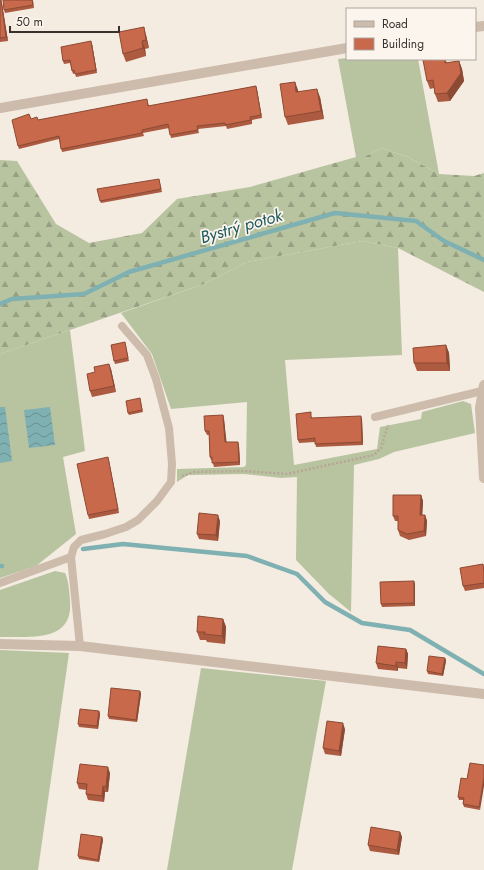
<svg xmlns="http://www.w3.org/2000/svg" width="484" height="870" font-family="Jost,sans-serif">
  <defs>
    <pattern id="forest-firs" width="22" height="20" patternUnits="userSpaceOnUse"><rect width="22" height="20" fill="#b8c4a0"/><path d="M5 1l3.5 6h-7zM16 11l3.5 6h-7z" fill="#97a083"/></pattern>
    <pattern id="water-waves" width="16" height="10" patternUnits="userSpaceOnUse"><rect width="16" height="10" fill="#7fb0b2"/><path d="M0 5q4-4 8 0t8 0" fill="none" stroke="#699091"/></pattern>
  </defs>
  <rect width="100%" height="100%" fill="#f4ebe1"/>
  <!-- grass -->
  <g fill="#b8c4a0">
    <polygon points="347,58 418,59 439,174 408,157 381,148 364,157 356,157 338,59"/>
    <polygon points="362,241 398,248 402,355 285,360 294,465 377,449 380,427 421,419 422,412 463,401 471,404 475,433 394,452 379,459 354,465 351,612 329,594 296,560 297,477 281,478 244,474 188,475 177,482 177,469 244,467 246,465 247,402 171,409 152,354 121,313 204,284 247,262"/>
    <polygon points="70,330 85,451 63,457 76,534 36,566 0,578 0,354"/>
    <path d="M55,571L65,573C69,582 69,590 70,600C74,644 29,636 0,637V590Z"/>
    <polygon points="0,650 69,653 38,870 0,870"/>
    <polygon points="201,668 326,681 292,870 167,870"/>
  </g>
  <!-- forest -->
  <polygon fill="url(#forest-firs)" points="381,148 408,157 439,174 474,176 484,173 484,292 398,248 362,241 247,262 204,284 0,354 0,160 17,161 56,224 89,243 142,233 177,199 250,187 356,157 364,157"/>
  <!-- water -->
  <g fill="url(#water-waves)">
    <polygon points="0,407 5,407 12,461 0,463"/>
    <polygon points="50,407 55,445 29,448 24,410"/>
  </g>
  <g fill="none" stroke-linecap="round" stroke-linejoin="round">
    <!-- stream -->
    <g stroke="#7fb0b2" stroke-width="4.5">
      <polyline points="0,304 12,299 84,294 129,272 335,213 416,221 444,241 484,260"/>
      <polyline points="83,549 123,544 247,556 297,574 325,602 362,623 410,630 484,674"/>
      <polyline points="0,566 2,566"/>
    </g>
    <!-- path -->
    <polyline stroke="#b9a596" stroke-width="2.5" stroke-dasharray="2 2" stroke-linecap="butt" points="182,476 194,472 244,471 287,474 374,455 381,448 388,425"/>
    <!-- lane -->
    <g stroke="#cdbbac" stroke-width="8">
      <polyline points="375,417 482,391"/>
      <polyline points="0,583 71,557"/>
      <polyline points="80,646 71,557 74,547 81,540 105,534 126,527 138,520 157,501 171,482 172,464 169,428 156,379 147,355 122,326"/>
    </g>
    <!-- street -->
    <g stroke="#cdbbac" stroke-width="10">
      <polyline points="475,27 484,26"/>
      <polyline points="0,108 347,48"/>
      <polyline points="484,385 480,408 484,478"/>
      <polyline points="0,644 80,646 484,694"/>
    </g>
  </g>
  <!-- wall -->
  <g fill="#ac5a40">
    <polygon points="0,0 1,0 2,4 8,41 0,42"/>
    <polygon points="33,0 34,8 5,13 4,10"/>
    <polygon points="146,35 149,48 145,49 146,56 126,62 123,54"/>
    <polygon points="92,44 97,73 76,77 75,73 73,74 70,63 64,64 63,61"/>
    <polygon points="445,59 447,63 459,61 462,69 464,81 450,101 438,102 435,94 434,88 430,89 427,81"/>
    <polygon points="295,82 298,92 320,97 324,119 288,125 285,117"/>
    <polygon points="256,86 257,90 262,118 252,120 252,124 227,129 226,126 198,129 199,133 171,138 169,128 143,133 144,136 62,152 59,139 19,149 18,146 31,119 38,120 148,103 149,106"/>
    <polygon points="159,179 162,192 101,203 100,201"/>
    <polygon points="125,342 129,361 115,364 114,361"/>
    <polygon points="446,345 449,353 450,371 417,371 414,363"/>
    <polygon points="111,369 116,392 92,397 90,391 95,372"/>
    <polygon points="140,398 143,412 129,415 128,413"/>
    <polygon points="223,415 224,419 226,442 238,442 239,446 240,465 214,467 212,460 211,460 210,457 209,435 207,435 205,431"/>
    <polygon points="312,416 312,418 362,419 363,445 316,447 315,442 299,443 298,440"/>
    <polygon points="109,461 119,513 89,519 88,515"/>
    <polygon points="421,495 423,501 422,515 425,515 427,521 426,536 409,540 400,536 398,530 398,521 395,521 393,516"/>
    <polygon points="220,521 218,541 199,539 197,534"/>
    <polygon points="483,564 484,568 484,588 465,591 463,586"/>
    <polygon points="415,584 415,606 382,607 381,604"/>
    <polygon points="223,619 226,627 225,644 207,642 206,640 200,640 197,632"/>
    <polygon points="406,649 408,654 407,669 398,668 398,671 378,669 376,663"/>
    <polygon points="445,658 446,661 443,676 428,674 427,671"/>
    <polygon points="140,691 141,694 137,722 109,719 108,716"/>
    <polygon points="99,711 100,714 98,729 79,727 78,724"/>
    <polygon points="345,729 341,756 325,754 323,748"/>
    <polygon points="470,763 480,810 464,807 463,804 463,800 459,800 458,797 467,779"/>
    <polygon points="110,773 108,792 105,792 104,802 88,800 86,794 87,790 79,789 77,783"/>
    <polygon points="400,832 402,837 399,855 370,851 368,845"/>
    <polygon points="102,837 103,840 99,862 79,859 78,856"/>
  </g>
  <!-- shaded-wall -->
  <g fill="#8c4a34">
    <polygon points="1,0 2,4 8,41 6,37"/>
    <polygon points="144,27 146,35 149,48 146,40"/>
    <polygon points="91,41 92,44 97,73 96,70"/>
    <polygon points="142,41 145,49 146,56 143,48"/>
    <polygon points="459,61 462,69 464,81 450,101 447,93"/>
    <polygon points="295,82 298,90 299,100 296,92"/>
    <polygon points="256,86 257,90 262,118 261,115"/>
    <polygon points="317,89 320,97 324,119 321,111"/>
    <polygon points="446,345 449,353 450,371 447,363"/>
    <polygon points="109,364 111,369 116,392 114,386"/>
    <polygon points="223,415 224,419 227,446 225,442"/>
    <polygon points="361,416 362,419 363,445 362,442"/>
    <polygon points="238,442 239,446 240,465 239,462"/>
    <polygon points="108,457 109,461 119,513 118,509"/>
    <polygon points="421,495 423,501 422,520 420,515"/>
    <polygon points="218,515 220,521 218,541 216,535"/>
    <polygon points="425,515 427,521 426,536 424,531"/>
    <polygon points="414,581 415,584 415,606 414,603"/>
    <polygon points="223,619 226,627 225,644 222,636"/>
    <polygon points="406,649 408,654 407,669 405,663"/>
    <polygon points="445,658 446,661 443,676 442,674"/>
    <polygon points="396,662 398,668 398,671 396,666"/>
    <polygon points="140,691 141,694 137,722 136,720"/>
    <polygon points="99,711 100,714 98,729 97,726"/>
    <polygon points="343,723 345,729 341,756 339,751"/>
    <polygon points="108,767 110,773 108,792 106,787"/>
    <polygon points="484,777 484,786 480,810 479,807"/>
    <polygon points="103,786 105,792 104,802 102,796"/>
    <polygon points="400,832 402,837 399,855 397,850"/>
    <polygon points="102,837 103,840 99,862 98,860"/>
  </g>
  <!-- building -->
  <g fill="#c8694b" stroke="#8c4a34">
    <polygon points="0,0 1,0 6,37 0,38"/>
    <polygon points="3,0 32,0 33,5 4,10"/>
    <polygon points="144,27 146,40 142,41 143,48 123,54 119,32"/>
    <polygon points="91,41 96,70 75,74 74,70 72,71 70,60 63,61 61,47"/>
    <polygon points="430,59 445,59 445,63 459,61 461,73 447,93 435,94 433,80 427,81 423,60"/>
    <polygon points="295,82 296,92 317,89 321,111 285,117 280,84"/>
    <polygon points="256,86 261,115 250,117 251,120 225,125 225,123 197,126 198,130 170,135 168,124 142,130 142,133 61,149 59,136 18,146 12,120 29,114 31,119 37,117 38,120 147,99 148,106"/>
    <polygon points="159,179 161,189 100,201 97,189"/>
    <polygon points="125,342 128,358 114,361 111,345"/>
    <polygon points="446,345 447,363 414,363 413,348"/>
    <polygon points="109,364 114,386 90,391 87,374 95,372 94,367"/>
    <polygon points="140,398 142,410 128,413 126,401"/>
    <polygon points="311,412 311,418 361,416 362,442 315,444 315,438 298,440 296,414"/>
    <polygon points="223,415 225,442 238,442 239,462 212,463 212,457 210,457 209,431 205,431 204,416"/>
    <polygon points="108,457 118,509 88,515 77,464"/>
    <polygon points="393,495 421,495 420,515 425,515 424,531 407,534 398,530 398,516 393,516"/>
    <polygon points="199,513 218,515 216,535 197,534"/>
    <polygon points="483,564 484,572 484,583 463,586 460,568"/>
    <polygon points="414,581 414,603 381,604 380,582"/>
    <polygon points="198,616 223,619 222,636 204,634 205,632 197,632"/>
    <polygon points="378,646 406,649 405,663 396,662 396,666 376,663"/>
    <polygon points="429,656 445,658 442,674 427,671"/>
    <polygon points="111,688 140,691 136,720 108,716"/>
    <polygon points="80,709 99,711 97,726 78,724"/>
    <polygon points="327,721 343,723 339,751 323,748"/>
    <polygon points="470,763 484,765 484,777 479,807 463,804 464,798 458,797 461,778 467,779"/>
    <polygon points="80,764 108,767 106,787 103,786 102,796 86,794 87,784 77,783"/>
    <polygon points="371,827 400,832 397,850 368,845"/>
    <polygon points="81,834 102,837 98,860 78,856"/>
  </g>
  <g text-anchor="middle" stroke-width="3.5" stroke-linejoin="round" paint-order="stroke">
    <!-- water labels -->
    <g font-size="17" font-style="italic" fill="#1f5a5e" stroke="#fbf5ee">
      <text transform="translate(241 226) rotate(-16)" y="6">Bystrý potok</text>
    </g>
  </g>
  <!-- legend -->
  <rect x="346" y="8" width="130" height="52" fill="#fbf5ee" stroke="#aea6a0"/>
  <rect x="354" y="21" width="20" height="6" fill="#cdbbac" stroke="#aea6a0"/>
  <text x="382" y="28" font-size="12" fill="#3b302b">Road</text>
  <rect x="354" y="38" width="20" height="12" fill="#c8694b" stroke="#aea6a0"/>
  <text x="382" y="48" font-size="12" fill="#3b302b">Building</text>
  <!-- scale -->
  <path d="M10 26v6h109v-6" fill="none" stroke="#3b302b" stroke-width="2"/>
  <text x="16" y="26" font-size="12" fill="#3b302b" stroke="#fbf5ee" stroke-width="3" paint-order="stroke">50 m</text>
</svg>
